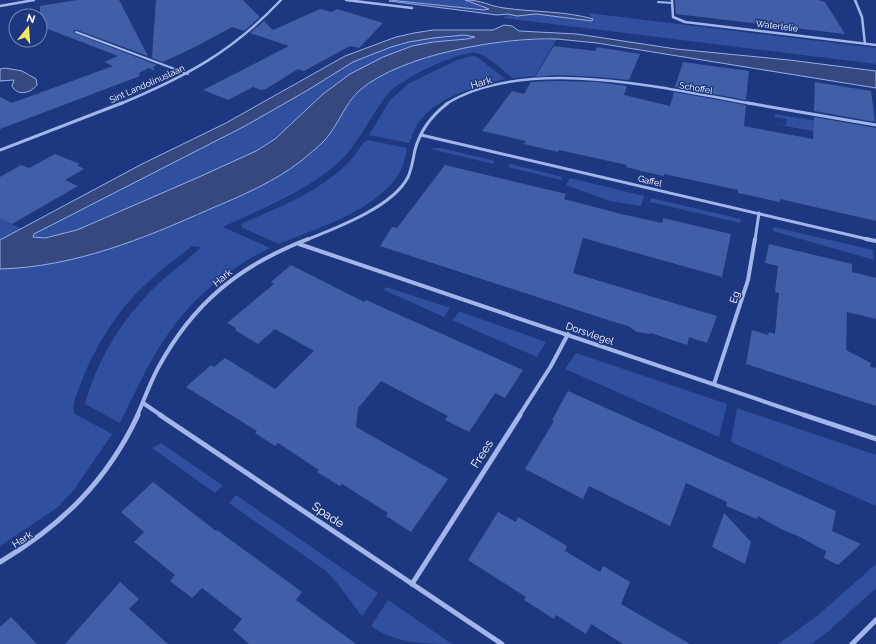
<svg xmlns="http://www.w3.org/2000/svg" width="876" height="644" font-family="Raleway,sans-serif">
  <rect width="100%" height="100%" fill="#1d3880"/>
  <!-- green -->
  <g fill="#314f9f">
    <polygon points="392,0 465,0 490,9 484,10"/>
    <polygon points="588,13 876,48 876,64 503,18 508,14 536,14 592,21 593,19"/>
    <polygon points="464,35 475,37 467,39 433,42 412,46 383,57 350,74 323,94 275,139 256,151 200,177 77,230 45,238 33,237 34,234 245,126 308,90 353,62 391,47 409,42 433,38"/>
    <path d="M557,39L535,76L513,78C504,71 486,54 476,53C460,51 416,73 403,82C395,86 388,93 383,100C370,118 355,148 339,162C305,192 263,208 223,227L270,248C229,268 191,299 166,337C148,363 134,394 120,423L85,404C97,360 122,319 155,287C169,273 187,261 201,247L192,246C169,264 144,283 125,306C106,330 89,359 79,388C76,397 71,406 75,414L112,434L74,490L58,507L0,546V269C76,267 146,237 215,207C240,196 279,179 300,161C305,157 310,150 314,145C324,134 334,124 343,112C349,105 353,96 360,90C406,50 498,40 557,39Z"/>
    <path d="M472,56L477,57L505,79C476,86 436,97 418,123C414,129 412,137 409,143L369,135L390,100L408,84L457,60Z"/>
    <polygon points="775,114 846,126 833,134 790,127 774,123 786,125 787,119 774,117"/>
    <path d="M368,140L407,148C405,158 403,168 397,177C372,212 317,228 279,244L243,228L241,225L243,223C280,207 318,192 347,164C354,158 358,149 364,142Z"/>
    <polygon points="434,148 441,148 495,161 493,164 431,149"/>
    <polygon points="510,164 563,177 561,180 508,167"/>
    <polygon points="570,178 644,196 641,206 610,201 566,185"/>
    <polygon points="651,198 741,219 740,223 650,202"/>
    <polygon points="0,218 21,229 0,240"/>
    <polygon points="774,227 873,250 874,260 773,231"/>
    <polygon points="386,287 450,308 444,317 384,290"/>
    <polygon points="459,312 461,312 546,342 537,357 452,320"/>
    <polygon points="576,353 727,404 719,437 565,369"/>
    <polygon points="737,408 876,455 876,506 731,442"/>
    <polygon points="161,443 223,486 215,493 152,448"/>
    <polygon points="236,495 378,593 362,616 337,583 326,571 229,503"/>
    <polygon points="876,564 876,588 830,630 811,644 778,644 817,616"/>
    <path d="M388,600L452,644C425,644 394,643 371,626Z"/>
  </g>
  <!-- water -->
  <g fill="#35497f" stroke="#95aeeb" fill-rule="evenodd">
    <path d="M390,0L484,10L489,9L465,0C482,0 489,6 504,8C532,12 566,11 593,19L592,21L536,14L517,16L508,14L497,15L389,1Z"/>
    <path d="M504,25L512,26L519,31L577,34L676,49L789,60L876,71V88L597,43C584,42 570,40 557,39C503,37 402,54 360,90C345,103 338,126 324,141C317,148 308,155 301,161C274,182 241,196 210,209C143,239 74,267 0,269V240L142,164L226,123L345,56L396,37L414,33L433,30H493ZM464,35L475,37L467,39L433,42L412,46L383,57L350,74L323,94L275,139L256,151L199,177L77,230L45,238L33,237L34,234L245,126L308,90L353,62L391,47L409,42L433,38Z"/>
    <path d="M5,68L22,71L36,79L37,85C30,94 17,96 12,86L14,80L0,81V69Z"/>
  </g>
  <!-- building -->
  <g fill="#415ea8">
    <polygon points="77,0 119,0 148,56 77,30 74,30 74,33 157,65 153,67 155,71 149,68 139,73 140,76 0,129 0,97 12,103 113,66 104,62 118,56 40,26 40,6"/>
    <polygon points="156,0 243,0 260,17 244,31 232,27 197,46 163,62 152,58"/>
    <polygon points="675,0 818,0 825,2 845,34 676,14"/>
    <polygon points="320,9 331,12 337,9 383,23 359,48 350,46 304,71 298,69 266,89 261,90 253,87 228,100 203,90 289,46 250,33 264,21 273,30"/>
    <polygon points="554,46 595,51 597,47 640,54 629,80 598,77 556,75 535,77"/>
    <polygon points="683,62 749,71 746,100 675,87"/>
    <polygon points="556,81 597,82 627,86 624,95 670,106 674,92 746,105 744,126 813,139 814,117 876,128 876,221 780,199 780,202 738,193 738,190 664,174 664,176 645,172 626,167 627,165 559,150 558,152 524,144 526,141 482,131 512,91 524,94 531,82"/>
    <polygon points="815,82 871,91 875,122 814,111"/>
    <polygon points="55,154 80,164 77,165 84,169 65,180 78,186 12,224 0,218 0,177 21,165 29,168"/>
    <polygon points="445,165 566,194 564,199 621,214 662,223 663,218 731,234 722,277 583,238 573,273 717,316 707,343 689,337 687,345 651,333 650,334 637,332 628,326 608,320 380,246 392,227 397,228"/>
    <polygon points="769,244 852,264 852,272 876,278 876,319 847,312 846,350 871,363 870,367 876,368 876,406 746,364 752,330 768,335 769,332 775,334 779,293 775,292 778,266 765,263"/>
    <polygon points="291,265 364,302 366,300 523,370 505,398 495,393 469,432 445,420 448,416 381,381 358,408 356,427 448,479 411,532 386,516 388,513 342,484 340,486 317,472 319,470 278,443 275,446 255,433 257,431 186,387 211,365 214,367 225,358 275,389 314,351 275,329 258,344 235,330 236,328 227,323 274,284 271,282"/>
    <polygon points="568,391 836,511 832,531 861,544 838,565 824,558 826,551 798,536 781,529 758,516 757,519 726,506 727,502 686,483 670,526 589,486 583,499 525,469 554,421 552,420"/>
    <polygon points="153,482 216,531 217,530 302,592 296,600 356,644 249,644 233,630 242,619 202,588 192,598 170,581 175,575 134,542 144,532 121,512"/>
    <polygon points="498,512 516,522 518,517 567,546 565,551 600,572 603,566 630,582 621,604 690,644 623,644 591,624 586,634 556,615 554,619 524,600 526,597 468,560"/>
    <polygon points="724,513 751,542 745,564 712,547"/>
    <polygon points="120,582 139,599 129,609 168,644 65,644"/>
    <polygon points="11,617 37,644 0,644 0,627"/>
  </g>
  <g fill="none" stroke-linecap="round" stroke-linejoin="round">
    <!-- service -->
    <g stroke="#a2b6e9" stroke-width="2">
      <polyline points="658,2 672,3"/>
      <polyline points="76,32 188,74"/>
    </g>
    <!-- minor-far3 -->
    <g stroke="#a2b6e9" stroke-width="2.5">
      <polyline points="346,0 412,8"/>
      <polyline points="672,0 673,17 685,22 876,45"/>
      <polyline points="855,0 862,17 865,44"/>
      <polyline points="0,6 34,0"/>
      <path d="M120,104C185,77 232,52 281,0"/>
      <path d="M446,104C526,54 667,89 754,104"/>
    </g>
    <!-- minor-far2 -->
    <g stroke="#a2b6e9" stroke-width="3">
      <polyline points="748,103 876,125"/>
      <polyline points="421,135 871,240"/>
      <polyline points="0,150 122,103"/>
      <path d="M306,240C336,228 393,207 408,177C412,168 413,159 415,150C420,131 432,115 448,103"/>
      <polyline points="755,240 759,213"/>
    </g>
    <!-- minor-far1 -->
    <g stroke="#a2b6e9" stroke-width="4">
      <polyline points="866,239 876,241"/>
      <polyline points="299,244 807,416"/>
      <polyline points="714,384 748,280 755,239"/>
      <polyline points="143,403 162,416"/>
      <path d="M137,416C144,400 150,383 158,368C193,303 240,265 308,239"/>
      <polyline points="519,416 551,366 568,334"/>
    </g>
    <!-- minor -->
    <g stroke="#a2b6e9" stroke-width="5">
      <polyline points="160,415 502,644"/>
      <polyline points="804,415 876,439"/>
      <path d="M0,562C62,525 107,481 138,415"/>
      <polyline points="412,584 520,415"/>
      <polyline points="852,644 876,620"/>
    </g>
  </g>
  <g text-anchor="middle" stroke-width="3" stroke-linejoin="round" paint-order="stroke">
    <!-- far-street labels -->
    <g font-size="9" fill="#fff" stroke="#1d3880">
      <text transform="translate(777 26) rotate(7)" y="3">Waterlelie</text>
      <text transform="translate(147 84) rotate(-24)" y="3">Sint Landolinuslaan</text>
      <text transform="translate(696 88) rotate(10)" y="3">Schoffel</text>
      <text transform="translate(650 181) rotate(13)" y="3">Gaffel</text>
    </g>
    <!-- street labels -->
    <g font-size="10" fill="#fff" stroke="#1d3880">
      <text transform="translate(481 82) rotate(-17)" y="4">Hark</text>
      <text transform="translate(222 277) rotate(-39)" y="4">Hark</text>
      <text transform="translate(734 297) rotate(-72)" y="4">Eg</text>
      <text transform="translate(590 333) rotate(19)" y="4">Dorsvlegel</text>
      <text transform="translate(22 539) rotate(-33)" y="4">Hark</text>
    </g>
    <!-- near-street labels -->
    <g font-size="12" fill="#fff" stroke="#1d3880">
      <text transform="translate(482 454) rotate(-58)" y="4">Frees</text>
      <text transform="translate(328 515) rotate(34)" y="4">Spade</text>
    </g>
  </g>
  <!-- north arrow -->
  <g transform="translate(28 28) rotate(17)"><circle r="19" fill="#1d3880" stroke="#7788b3"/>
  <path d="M0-3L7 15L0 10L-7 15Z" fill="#f9e760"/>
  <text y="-6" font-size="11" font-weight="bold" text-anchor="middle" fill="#ffffff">N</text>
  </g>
</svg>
